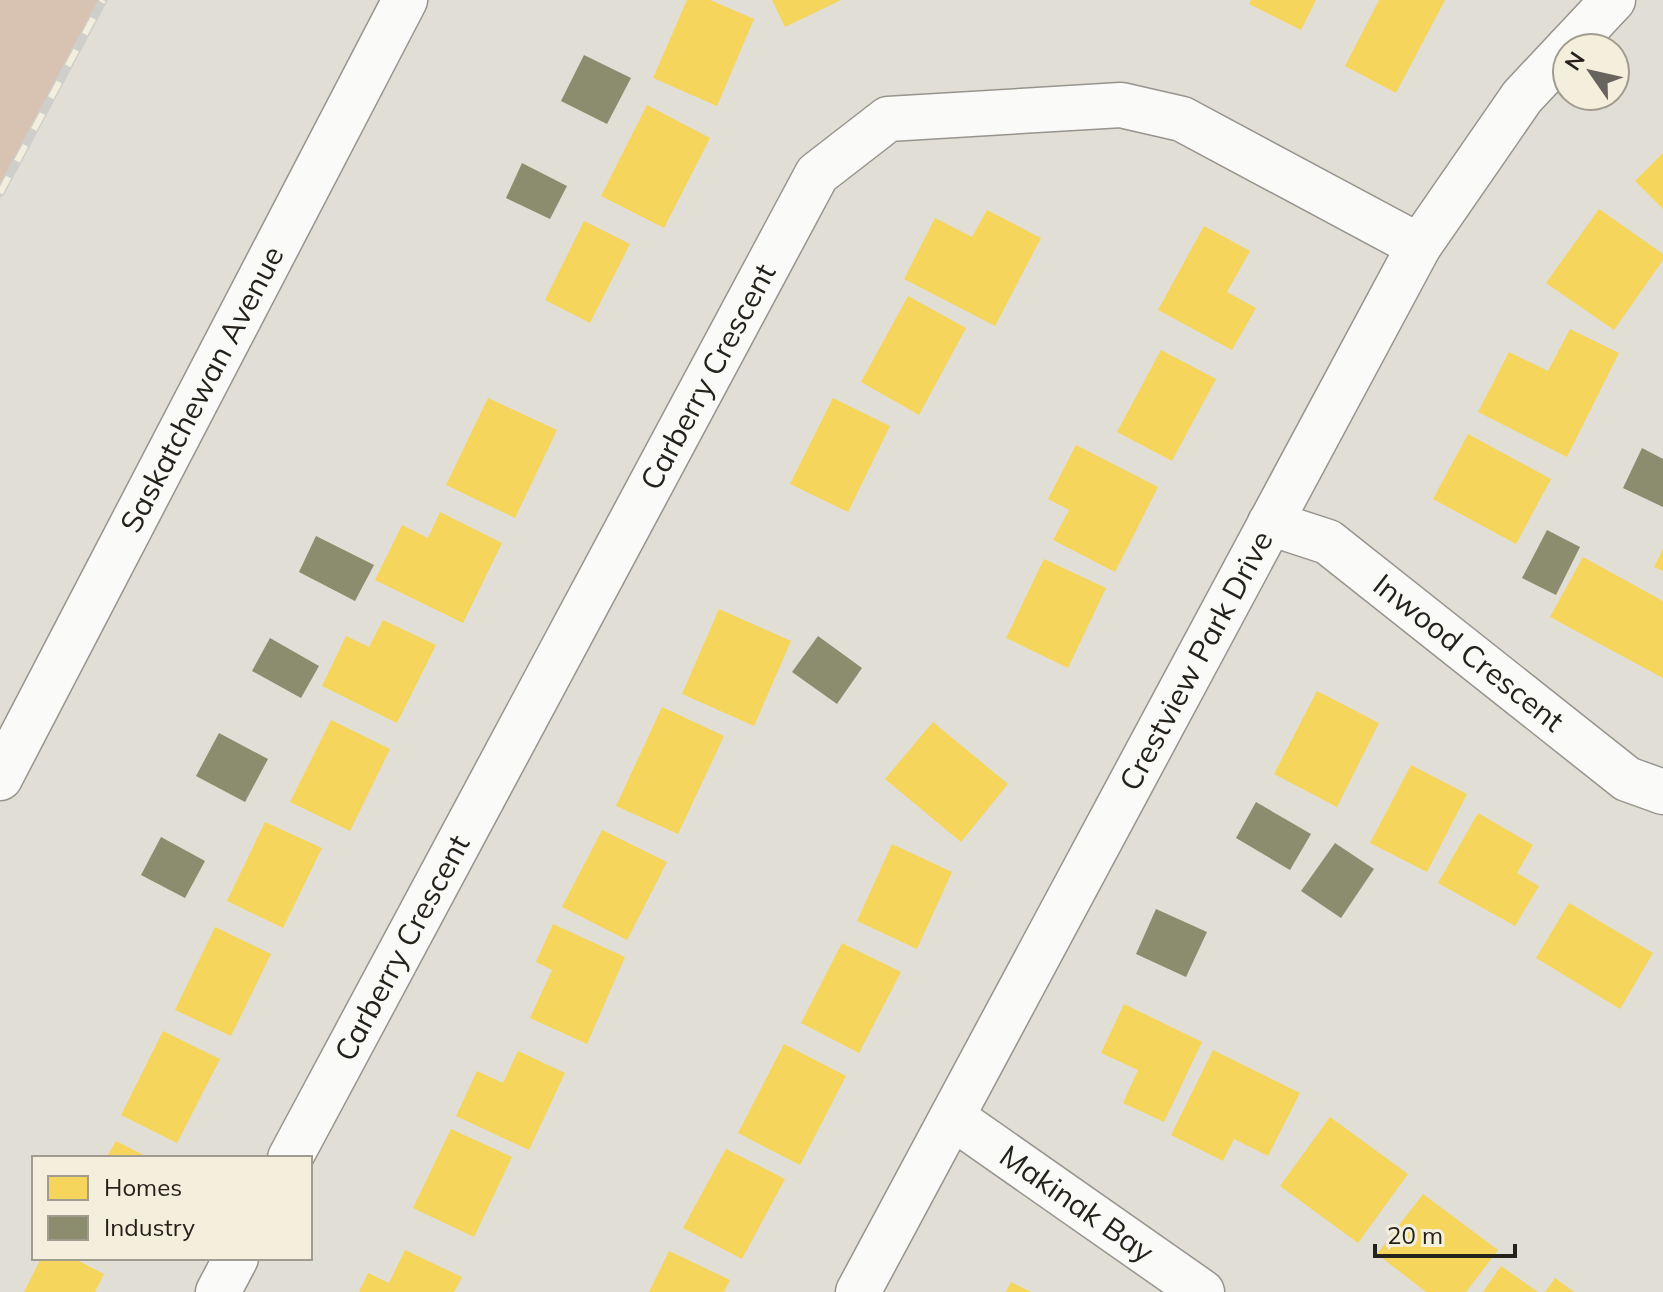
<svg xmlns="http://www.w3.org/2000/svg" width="1663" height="1292" font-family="Mulish,sans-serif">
  <rect width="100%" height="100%" fill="#e1ded5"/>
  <!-- green -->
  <polygon fill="#d8c2b2" points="0,0 103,0 0,193"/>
  <!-- homes -->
  <g fill="#f6d55c">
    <polygon points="687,0 710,0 754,19 717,106 653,78"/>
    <polygon points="772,0 841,0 785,27"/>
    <polygon points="1251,0 1316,0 1301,30 1249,4"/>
    <polygon points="1379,0 1445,0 1396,93 1345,66"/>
    <polygon points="647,105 710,138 664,228 601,196"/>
    <polygon points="1663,153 1663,209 1635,181"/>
    <polygon points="1599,209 1663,254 1663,260 1614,330 1546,283"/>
    <polygon points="987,210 1041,238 995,326 904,279 935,218 972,237"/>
    <polygon points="584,221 630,244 590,323 545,300"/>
    <polygon points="1204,226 1250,251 1227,292 1256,308 1232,350 1158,310"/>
    <polygon points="908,296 966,328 919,415 861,382"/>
    <polygon points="1570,329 1619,353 1567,457 1478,412 1509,352 1548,371"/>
    <polygon points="1161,350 1216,379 1172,461 1117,432"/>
    <polygon points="488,398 557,430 515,518 446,485"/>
    <polygon points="833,398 890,426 848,512 790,484"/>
    <polygon points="1468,434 1551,479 1516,544 1433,499"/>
    <polygon points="1076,445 1158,487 1115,572 1053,540 1069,510 1048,499"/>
    <polygon points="440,512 502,543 463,623 375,580 402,525 428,538"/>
    <polygon points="1663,549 1663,571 1654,567"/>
    <polygon points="1583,557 1663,601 1663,678 1550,617"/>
    <polygon points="1044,559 1106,588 1068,668 1006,638"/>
    <polygon points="719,609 791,641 754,726 682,694"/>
    <polygon points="383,620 436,645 397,723 322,686 346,636 369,647"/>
    <polygon points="1317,691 1379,723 1337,807 1274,774"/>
    <polygon points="662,707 724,736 678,834 616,806"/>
    <polygon points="331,720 390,749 350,831 290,802"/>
    <polygon points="933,722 1008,784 961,842 885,779"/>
    <polygon points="1411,765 1467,794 1427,872 1370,843"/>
    <polygon points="1478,813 1533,845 1517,873 1539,886 1515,926 1438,883"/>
    <polygon points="265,822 322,848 283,928 227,901"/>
    <polygon points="602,830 667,862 627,940 562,907"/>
    <polygon points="892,844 952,872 917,949 857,921"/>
    <polygon points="1569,903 1653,953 1620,1009 1536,958"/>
    <polygon points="553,924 625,957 587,1044 530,1018 552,970 536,962"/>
    <polygon points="215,927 271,954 231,1036 175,1010"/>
    <polygon points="842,943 901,972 859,1053 801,1023"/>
    <polygon points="1124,1004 1202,1042 1164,1122 1123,1103 1138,1070 1101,1053"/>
    <polygon points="163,1031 220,1059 177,1143 121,1115"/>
    <polygon points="784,1044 846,1076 800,1165 738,1133"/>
    <polygon points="1213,1050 1300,1093 1268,1156 1234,1139 1223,1161 1171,1135"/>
    <polygon points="518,1051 565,1073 529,1150 456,1116 477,1071 503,1083"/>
    <polygon points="1330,1117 1408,1174 1358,1243 1280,1186"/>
    <polygon points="451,1129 512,1157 474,1237 413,1208"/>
    <polygon points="116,1141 149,1158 106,1158"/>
    <polygon points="726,1149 785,1179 742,1259 683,1228"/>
    <polygon points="1423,1194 1498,1250 1466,1292 1426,1292 1377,1254"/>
    <polygon points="405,1250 462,1277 454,1292 359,1292 368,1273 389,1283"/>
    <polygon points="669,1251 730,1280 724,1292 649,1292"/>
    <polygon points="41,1258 73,1258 104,1274 95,1292 24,1292"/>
    <polygon points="1501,1266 1538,1292 1483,1292"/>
    <polygon points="1555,1278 1574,1292 1545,1292"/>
    <polygon points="1011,1282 1031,1292 1006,1292"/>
  </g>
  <!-- industry -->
  <g fill="#8c8c6e">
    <polygon points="584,55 631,78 607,124 561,101"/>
    <polygon points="522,163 567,186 550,219 506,198"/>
    <polygon points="1642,448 1663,459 1663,507 1623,488"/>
    <polygon points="1547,530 1580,547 1556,595 1522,578"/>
    <polygon points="316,536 374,565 355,601 299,572"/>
    <polygon points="818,636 862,668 837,704 792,672"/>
    <polygon points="270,638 319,666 301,698 252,671"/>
    <polygon points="219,733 268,759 245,802 196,776"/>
    <polygon points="1256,802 1311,834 1290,870 1236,838"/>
    <polygon points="161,837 205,861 185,898 141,875"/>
    <polygon points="1335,843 1374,869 1341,918 1301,891"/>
    <polygon points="1156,909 1207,932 1186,977 1136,954"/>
  </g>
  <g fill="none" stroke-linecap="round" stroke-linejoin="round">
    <!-- minor casing -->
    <g stroke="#97948e" stroke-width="47">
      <g id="minor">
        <polyline points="1568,48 1613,0"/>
        <path id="s1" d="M1270,523L1328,542L1627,779L1663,792"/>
        <path id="s2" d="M952,1117L1202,1292"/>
        <path id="s3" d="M290,1158L817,174L888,119L1121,105L1182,119L1419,246"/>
        <polyline points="218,1292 236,1258"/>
        <path id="s4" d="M858,1292L1419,246L1522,97L1567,49"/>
      </g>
    </g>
    <!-- secondary casing -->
    <g stroke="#97948e" stroke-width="47">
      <g id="secondary">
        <path id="s5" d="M0,778L405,0"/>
      </g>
    </g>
    <!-- minor -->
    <use href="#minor" stroke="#fafaf9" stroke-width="44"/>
    <!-- secondary -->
    <use href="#secondary" stroke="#fafaf9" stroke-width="44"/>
    <!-- rail casing -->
    <g stroke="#cececb" stroke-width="9">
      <polyline id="rail" points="0,193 103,0"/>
    </g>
    <!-- rail -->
    <use href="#rail" stroke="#f4eedc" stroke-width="6" stroke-dasharray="18" stroke-linecap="butt"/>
  </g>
  <g text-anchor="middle" stroke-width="8" stroke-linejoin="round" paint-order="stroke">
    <!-- street labels -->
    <g font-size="30" fill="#24221b" stroke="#f4eedc">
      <text dy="10" stroke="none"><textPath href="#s3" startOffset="886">Carberry Crescent</textPath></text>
      <text dy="10" stroke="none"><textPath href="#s5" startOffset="438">Saskatchewan Avenue</textPath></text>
      <text dy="10" stroke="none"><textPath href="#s1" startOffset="240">Inwood Crescent</textPath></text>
      <text dy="10" stroke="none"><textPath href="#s4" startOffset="716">Crestview Park Drive</textPath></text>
      <text dy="10" stroke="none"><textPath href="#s3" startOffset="238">Carberry Crescent</textPath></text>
      <text dy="10" stroke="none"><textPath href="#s2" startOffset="152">Makinak Bay</textPath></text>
    </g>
  </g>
  <!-- legend -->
  <rect x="32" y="1156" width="280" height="104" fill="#f4eedc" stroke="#a19c8f" stroke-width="2"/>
  <rect x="48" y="1176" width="40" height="24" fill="#f6d55c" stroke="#a19c8f" stroke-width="2"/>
  <text x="104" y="1196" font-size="24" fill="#24221b">Homes</text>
  <rect x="48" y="1216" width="40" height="24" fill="#8c8c6e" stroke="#a19c8f" stroke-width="2"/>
  <text x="104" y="1236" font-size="24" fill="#24221b">Industry</text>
  <!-- north arrow -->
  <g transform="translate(1591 72) rotate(304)"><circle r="38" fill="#f4eedc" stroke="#a19c8f" stroke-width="2"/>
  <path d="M0-6L14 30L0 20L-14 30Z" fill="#66645c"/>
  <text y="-12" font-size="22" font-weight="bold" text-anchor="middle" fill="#24221b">N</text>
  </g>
  <!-- scale -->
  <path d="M1375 1244v12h140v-12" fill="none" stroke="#24221b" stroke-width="4"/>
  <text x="1387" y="1244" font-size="24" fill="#24221b" stroke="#f4eedc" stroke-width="6" paint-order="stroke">20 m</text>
</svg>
